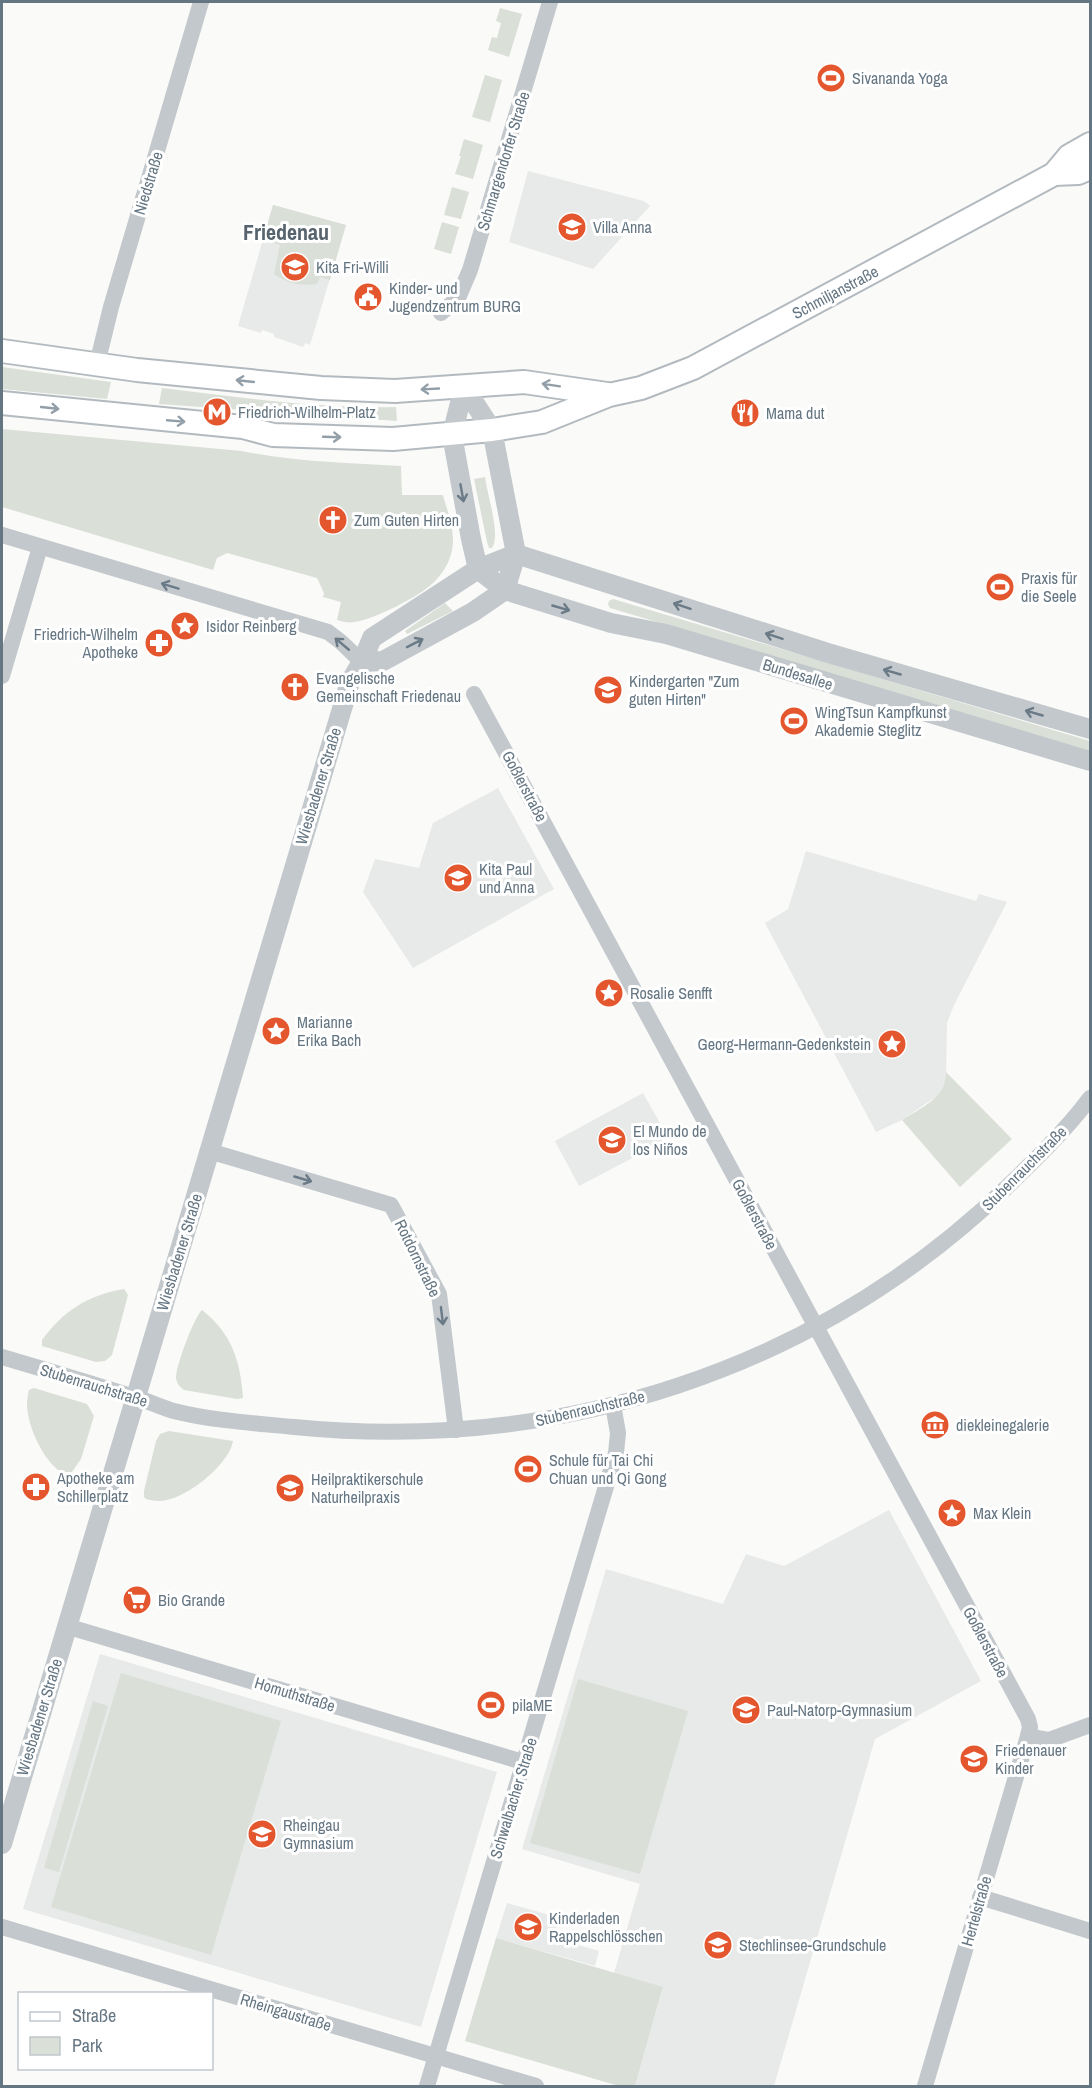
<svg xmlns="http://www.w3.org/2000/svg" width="1092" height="2088" font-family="'Archivo Narrow',sans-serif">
  <rect width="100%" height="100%" fill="#fafaf8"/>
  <!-- built -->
  <g fill="#e8e9e9">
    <polygon points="528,171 644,201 650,206 593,269 509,242"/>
    <polygon points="273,205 346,225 310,345 305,343 303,347 274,337 274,334 262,330 261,333 238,326"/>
    <polygon points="498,788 554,889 413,968 363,892 375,859 419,868 433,823"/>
    <polygon points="806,851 976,901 979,894 1007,902 954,1005 947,1023 946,1081 937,1096 902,1120 876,1132 765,923 788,909"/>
    <polygon points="643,1093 669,1139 579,1186 555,1141"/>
    <polygon points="889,1510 981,1681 875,1739 774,2086 635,2086 663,1988 614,1973 640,1884 522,1849 606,1569 723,1604 746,1554 784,1566"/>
    <polygon points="100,1654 497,1772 421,2027 23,1909"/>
    <polygon points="507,1903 560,1918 554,1936 561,1940 599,1951 595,1966 496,1938"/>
  </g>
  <!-- green -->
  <g fill="#dadfd7">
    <polygon points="500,8 522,14 509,57 488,50 492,37 497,38 501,23 496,21"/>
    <polygon points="485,75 502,80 490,122 472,117"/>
    <polygon points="464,139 483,145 473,179 455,174 461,156 459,156"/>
    <polygon points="452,187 469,192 461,219 444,215"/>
    <path d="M273,205L346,225L330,280L320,277L317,284C301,286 288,284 274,274L280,245L263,240Z"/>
    <polygon points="442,222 459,227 451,254 434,249"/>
    <polygon points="2,367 111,382 107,399 2,389"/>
    <path d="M162,388C240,397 318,409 396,407L397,421L159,404Z"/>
    <path d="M2,429L242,451C294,462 348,463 401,466L402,495H443C448,514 457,535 451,554C448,565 442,574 434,582C421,596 374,619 355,622C349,623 343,622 337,620L341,602L323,597L324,593L317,578L227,553L217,558L213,570L2,507Z"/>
    <path d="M485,477C487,494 501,535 492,548H489L487,542L474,479Z"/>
    <polygon points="613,599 1090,741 1090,751 610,608 608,604 609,601"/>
    <polygon points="445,603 453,611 407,634 405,631"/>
    <path d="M946,1072L1012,1139L960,1187L902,1120C921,1108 947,1097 946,1072Z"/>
    <path d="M124,1289L128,1295L127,1299L112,1355L105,1361L96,1362L42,1346V1340C63,1311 88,1295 124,1289Z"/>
    <path d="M202,1310C232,1334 240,1360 243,1398L237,1399L184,1390C180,1387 177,1384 176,1378C175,1368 194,1317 202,1310Z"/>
    <path d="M34,1388L87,1404L94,1416L81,1459L69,1476C46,1469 27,1427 27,1404C27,1400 28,1394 29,1390Z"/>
    <path d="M169,1431L233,1441C229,1465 185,1500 160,1501C155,1501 150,1500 146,1499L144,1497V1491L156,1441L160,1434Z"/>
    <polygon points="121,1673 281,1721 211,1955 51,1907"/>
    <polygon points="578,1679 688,1711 640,1874 530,1843"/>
    <polygon points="93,1701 108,1706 59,1872 44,1868"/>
    <polygon points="496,1938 663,1987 635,2086 619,2086 465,2041"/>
  </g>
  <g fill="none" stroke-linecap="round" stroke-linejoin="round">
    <!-- secondary casing -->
    <g stroke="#b3babf" stroke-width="26">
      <g id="secondary">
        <polyline points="1054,174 1078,173 1090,168"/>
        <polyline points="2,351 137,370 321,388 395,391 524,382 607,394"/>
        <polyline points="2,403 243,427 273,435 393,439 492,430 542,422 609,395 641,388 693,368 1054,174 1069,156 1090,144"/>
      </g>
    </g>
    <!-- minor -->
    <g stroke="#c3c8cc" stroke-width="16">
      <polyline points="441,313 458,298 470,270 550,2"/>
      <polyline points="97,364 111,307 201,2"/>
      <polyline points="2,535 328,632 341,642 362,662"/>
      <polyline points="2,676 40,547"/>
      <polyline points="474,694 1028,1719 1030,1727 1028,1736 925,2086"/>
      <polyline points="209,1151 391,1205 439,1294 456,1430"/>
      <path d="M2,1357C46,1370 90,1383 134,1397C148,1401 161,1407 174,1411C213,1421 255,1423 294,1427C558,1453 816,1371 1008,1186C1037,1158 1066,1130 1090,1098"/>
      <polyline points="66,1626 523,1762"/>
      <polyline points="1028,1736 1049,1740 1090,1725"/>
      <polyline points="980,1897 1090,1931"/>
      <polyline points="2,1927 536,2086"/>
      <polyline points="427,2086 616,1453 618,1433 613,1405"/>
    </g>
    <!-- tertiary -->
    <g stroke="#c3c8cc" stroke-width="20">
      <polyline points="464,387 452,435 471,539 478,569 505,590 611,623 666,634 1090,761"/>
      <polyline points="516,554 828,653 1090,729"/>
      <polyline points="362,662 383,661 473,612 505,590 516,554 492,430 464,387"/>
      <polyline points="2,1844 350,682 362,662 372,638 478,569 516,554"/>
    </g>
    <!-- secondary -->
    <use href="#secondary" stroke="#fff" stroke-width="22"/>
  </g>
  <!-- one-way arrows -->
  <defs><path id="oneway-shaft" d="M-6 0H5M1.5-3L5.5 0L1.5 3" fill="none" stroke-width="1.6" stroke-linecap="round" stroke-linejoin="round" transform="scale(1.5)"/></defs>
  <g stroke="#939fa8">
    <use href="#oneway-shaft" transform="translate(245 381) rotate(-174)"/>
    <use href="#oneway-shaft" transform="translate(551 385) rotate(-171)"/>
    <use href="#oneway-shaft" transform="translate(430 389) rotate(177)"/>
    <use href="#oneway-shaft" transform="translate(50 408) rotate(6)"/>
    <use href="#oneway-shaft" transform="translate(176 421) rotate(5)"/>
    <use href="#oneway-shaft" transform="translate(332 437) rotate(2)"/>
  </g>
  <g stroke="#6a7a87">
    <use href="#oneway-shaft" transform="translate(462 493) rotate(80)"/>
    <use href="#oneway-shaft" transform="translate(170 586) rotate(-163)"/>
    <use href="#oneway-shaft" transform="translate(682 606) rotate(-162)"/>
    <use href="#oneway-shaft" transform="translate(561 608) rotate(16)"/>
    <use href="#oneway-shaft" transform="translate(774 636) rotate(-162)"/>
    <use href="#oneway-shaft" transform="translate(415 643) rotate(-27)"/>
    <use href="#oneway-shaft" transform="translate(342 644) rotate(-140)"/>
    <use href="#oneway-shaft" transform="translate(892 672) rotate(-164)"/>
    <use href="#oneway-shaft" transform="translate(1034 713) rotate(-164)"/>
    <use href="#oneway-shaft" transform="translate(303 1179) rotate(16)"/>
    <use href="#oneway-shaft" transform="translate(442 1316) rotate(83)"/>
  </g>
  <!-- icons -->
  <defs>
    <g id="stadium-disc" transform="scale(1.5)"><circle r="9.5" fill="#e4572e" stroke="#fff"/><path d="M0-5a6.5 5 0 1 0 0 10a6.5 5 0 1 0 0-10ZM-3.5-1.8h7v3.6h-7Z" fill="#fff"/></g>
    <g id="school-disc" transform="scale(1.5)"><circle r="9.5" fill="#e4572e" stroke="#fff"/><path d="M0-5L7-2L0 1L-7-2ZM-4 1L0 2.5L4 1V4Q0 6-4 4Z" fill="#fff"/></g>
    <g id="civic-disc" transform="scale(1.5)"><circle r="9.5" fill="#e4572e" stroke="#fff"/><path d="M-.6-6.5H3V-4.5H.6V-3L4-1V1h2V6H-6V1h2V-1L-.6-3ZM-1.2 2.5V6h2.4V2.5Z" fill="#fff"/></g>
    <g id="metro-disc" transform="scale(1.5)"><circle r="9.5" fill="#e4572e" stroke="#fff"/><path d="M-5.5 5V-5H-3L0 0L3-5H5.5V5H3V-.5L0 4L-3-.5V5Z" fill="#fff"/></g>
    <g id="restaurant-disc" transform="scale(1.5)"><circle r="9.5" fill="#e4572e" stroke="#fff"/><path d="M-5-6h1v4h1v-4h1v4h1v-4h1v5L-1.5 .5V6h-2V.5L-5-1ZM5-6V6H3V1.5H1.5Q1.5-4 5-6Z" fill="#fff"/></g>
    <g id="church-disc" transform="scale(1.5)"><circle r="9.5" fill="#e4572e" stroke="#fff"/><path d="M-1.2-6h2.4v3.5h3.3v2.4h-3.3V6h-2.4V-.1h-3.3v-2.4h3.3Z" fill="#fff"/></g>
    <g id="sight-disc" transform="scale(1.5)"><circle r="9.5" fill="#e4572e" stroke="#fff"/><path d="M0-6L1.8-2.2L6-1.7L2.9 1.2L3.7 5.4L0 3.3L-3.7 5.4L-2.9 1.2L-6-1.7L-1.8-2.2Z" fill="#fff"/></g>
    <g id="pharmacy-disc" transform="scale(1.5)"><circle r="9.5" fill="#e4572e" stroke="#fff"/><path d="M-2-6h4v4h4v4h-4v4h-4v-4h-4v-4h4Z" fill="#fff"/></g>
    <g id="museum-disc" transform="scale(1.5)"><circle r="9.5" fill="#e4572e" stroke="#fff"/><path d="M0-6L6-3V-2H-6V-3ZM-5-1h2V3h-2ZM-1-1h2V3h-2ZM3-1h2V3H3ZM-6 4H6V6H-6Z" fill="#fff"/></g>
    <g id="university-disc" transform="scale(1.5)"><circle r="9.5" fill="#e4572e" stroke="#fff"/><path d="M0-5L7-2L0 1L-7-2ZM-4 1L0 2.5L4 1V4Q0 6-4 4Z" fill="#fff"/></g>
    <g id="supermarket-disc" transform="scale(1.5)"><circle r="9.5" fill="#e4572e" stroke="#fff"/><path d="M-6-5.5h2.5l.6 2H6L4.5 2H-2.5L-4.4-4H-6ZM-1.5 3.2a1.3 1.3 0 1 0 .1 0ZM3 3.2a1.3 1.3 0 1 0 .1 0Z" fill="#fff"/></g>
  </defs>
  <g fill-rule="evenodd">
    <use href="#stadium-disc" x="831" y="78"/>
    <use href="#school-disc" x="572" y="227"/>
    <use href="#school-disc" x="295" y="267"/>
    <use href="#civic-disc" x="368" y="297"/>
    <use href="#metro-disc" x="217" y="412"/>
    <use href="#restaurant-disc" x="745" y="413"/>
    <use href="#church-disc" x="333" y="520"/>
    <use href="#stadium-disc" x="1000" y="587"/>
    <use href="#sight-disc" x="185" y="626"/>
    <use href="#pharmacy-disc" x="159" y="643"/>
    <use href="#church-disc" x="295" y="687"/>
    <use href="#school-disc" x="608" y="690"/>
    <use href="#stadium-disc" x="794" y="721"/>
    <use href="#school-disc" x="458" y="878"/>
    <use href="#sight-disc" x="609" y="993"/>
    <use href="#sight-disc" x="276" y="1031"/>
    <use href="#sight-disc" x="892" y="1044"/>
    <use href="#school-disc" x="612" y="1140"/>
    <use href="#museum-disc" x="935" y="1425"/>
    <use href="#stadium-disc" x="528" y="1469"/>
    <use href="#pharmacy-disc" x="36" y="1487"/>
    <use href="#university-disc" x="290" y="1488"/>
    <use href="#sight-disc" x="952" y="1513"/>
    <use href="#supermarket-disc" x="137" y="1600"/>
    <use href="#stadium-disc" x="491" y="1705"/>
    <use href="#school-disc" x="746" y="1710"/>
    <use href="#school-disc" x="974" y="1759"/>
    <use href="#school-disc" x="262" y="1834"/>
    <use href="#school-disc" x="528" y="1927"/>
    <use href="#school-disc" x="718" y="1945"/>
  </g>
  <g text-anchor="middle" stroke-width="6" stroke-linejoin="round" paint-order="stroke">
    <!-- poi labels -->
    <g font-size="16" fill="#657683" stroke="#fff" text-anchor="start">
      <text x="852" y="84">Sivananda Yoga</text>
      <text x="593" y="233">Villa Anna</text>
      <text x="316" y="273">Kita Fri-Willi</text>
      <text x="389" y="294">Kinder- und<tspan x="389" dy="18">Jugendzentrum BURG</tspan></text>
      <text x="238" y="418">Friedrich-Wilhelm-Platz</text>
      <text x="766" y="419">Mama dut</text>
      <text x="354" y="526">Zum Guten Hirten</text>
      <text x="1021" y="584">Praxis für<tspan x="1021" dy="18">die Seele</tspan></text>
      <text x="206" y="632">Isidor Reinberg</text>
      <text x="138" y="640" text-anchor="end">Friedrich-Wilhelm<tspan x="138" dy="18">Apotheke</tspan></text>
      <text x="316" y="684">Evangelische<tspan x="316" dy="18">Gemeinschaft Friedenau</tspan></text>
      <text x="629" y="687">Kindergarten "Zum<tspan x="629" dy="18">guten Hirten"</tspan></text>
      <text x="815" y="718">WingTsun Kampfkunst<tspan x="815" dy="18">Akademie Steglitz</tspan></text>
      <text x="479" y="875">Kita Paul<tspan x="479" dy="18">und Anna</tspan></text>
      <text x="630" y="999">Rosalie Senfft</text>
      <text x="297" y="1028">Marianne<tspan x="297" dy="18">Erika Bach</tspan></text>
      <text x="871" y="1050" text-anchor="end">Georg-Hermann-Gedenkstein</text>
      <text x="633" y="1137">El Mundo de<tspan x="633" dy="18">los Niños</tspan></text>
      <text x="956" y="1431">diekleinegalerie</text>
      <text x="549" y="1466">Schule für Tai Chi<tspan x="549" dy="18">Chuan und Qi Gong</tspan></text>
      <text x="57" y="1484">Apotheke am<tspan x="57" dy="18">Schillerplatz</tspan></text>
      <text x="311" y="1485">Heilpraktikerschule<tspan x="311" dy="18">Naturheilpraxis</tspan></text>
      <text x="973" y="1519">Max Klein</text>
      <text x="158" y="1606">Bio Grande</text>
      <text x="512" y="1711">pilaME</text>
      <text x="767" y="1716">Paul-Natorp-Gymnasium</text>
      <text x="995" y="1756">Friedenauer<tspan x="995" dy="18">Kinder</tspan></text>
      <text x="283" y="1831">Rheingau<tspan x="283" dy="18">Gymnasium</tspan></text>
      <text x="549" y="1924">Kinderladen<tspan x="549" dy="18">Rappelschlösschen</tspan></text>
      <text x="739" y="1951">Stechlinsee-Grundschule</text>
    </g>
    <!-- street labels -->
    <g font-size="16" fill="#657683" stroke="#fff">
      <text transform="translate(503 161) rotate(-73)" y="6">Schmargendorfer Straße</text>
      <text transform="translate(148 183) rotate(-73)" y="6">Niedstraße</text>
      <text transform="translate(835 292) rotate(-28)" y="6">Schmiljanstraße</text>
      <text transform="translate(798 674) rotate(17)" y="6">Bundesallee</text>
      <text transform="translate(318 786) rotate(-73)" y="6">Wiesbadener Straße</text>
      <text transform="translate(525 786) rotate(62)" y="6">Goßlerstraße</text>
      <text transform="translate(1024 1168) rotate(-45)" y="6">Stubenrauchstraße</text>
      <text transform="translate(755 1214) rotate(62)" y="6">Goßlerstraße</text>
      <text transform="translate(179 1252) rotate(-73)" y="6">Wiesbadener Straße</text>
      <text transform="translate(418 1258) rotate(64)" y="6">Rotdornstraße</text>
      <text transform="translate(94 1385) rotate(17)" y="6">Stubenrauchstraße</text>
      <text transform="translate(590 1408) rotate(-13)" y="6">Stubenrauchstraße</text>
      <text transform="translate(986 1642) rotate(62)" y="6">Goßlerstraße</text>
      <text transform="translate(295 1694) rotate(17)" y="6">Homuthstraße</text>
      <text transform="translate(39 1717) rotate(-73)" y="6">Wiesbadener Straße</text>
      <text transform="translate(513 1798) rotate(-73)" y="6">Schwalbacher Straße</text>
      <text transform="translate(976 1911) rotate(-74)" y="6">Hertelstraße</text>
      <text transform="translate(286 2012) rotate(17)" y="6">Rheingaustraße</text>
    </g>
    <!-- district labels -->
    <g font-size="22" font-weight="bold" fill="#57646e" stroke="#fff">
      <text x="286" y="240">Friedenau</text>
    </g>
  </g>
  <!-- border -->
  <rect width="1092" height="2088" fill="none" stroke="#657683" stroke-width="6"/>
  <!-- legend -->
  <rect x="18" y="1992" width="195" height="78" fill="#ffffff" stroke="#c1c8cd" stroke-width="1.5"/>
  <rect x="30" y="2012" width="30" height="9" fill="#ffffff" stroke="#c1c8cd" stroke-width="1.5"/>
  <text x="72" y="2022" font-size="18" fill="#657683">Straße</text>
  <rect x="30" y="2037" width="30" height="18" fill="#dadfd7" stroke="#c1c8cd" stroke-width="1.5"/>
  <text x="72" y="2052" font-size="18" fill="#657683">Park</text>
</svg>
